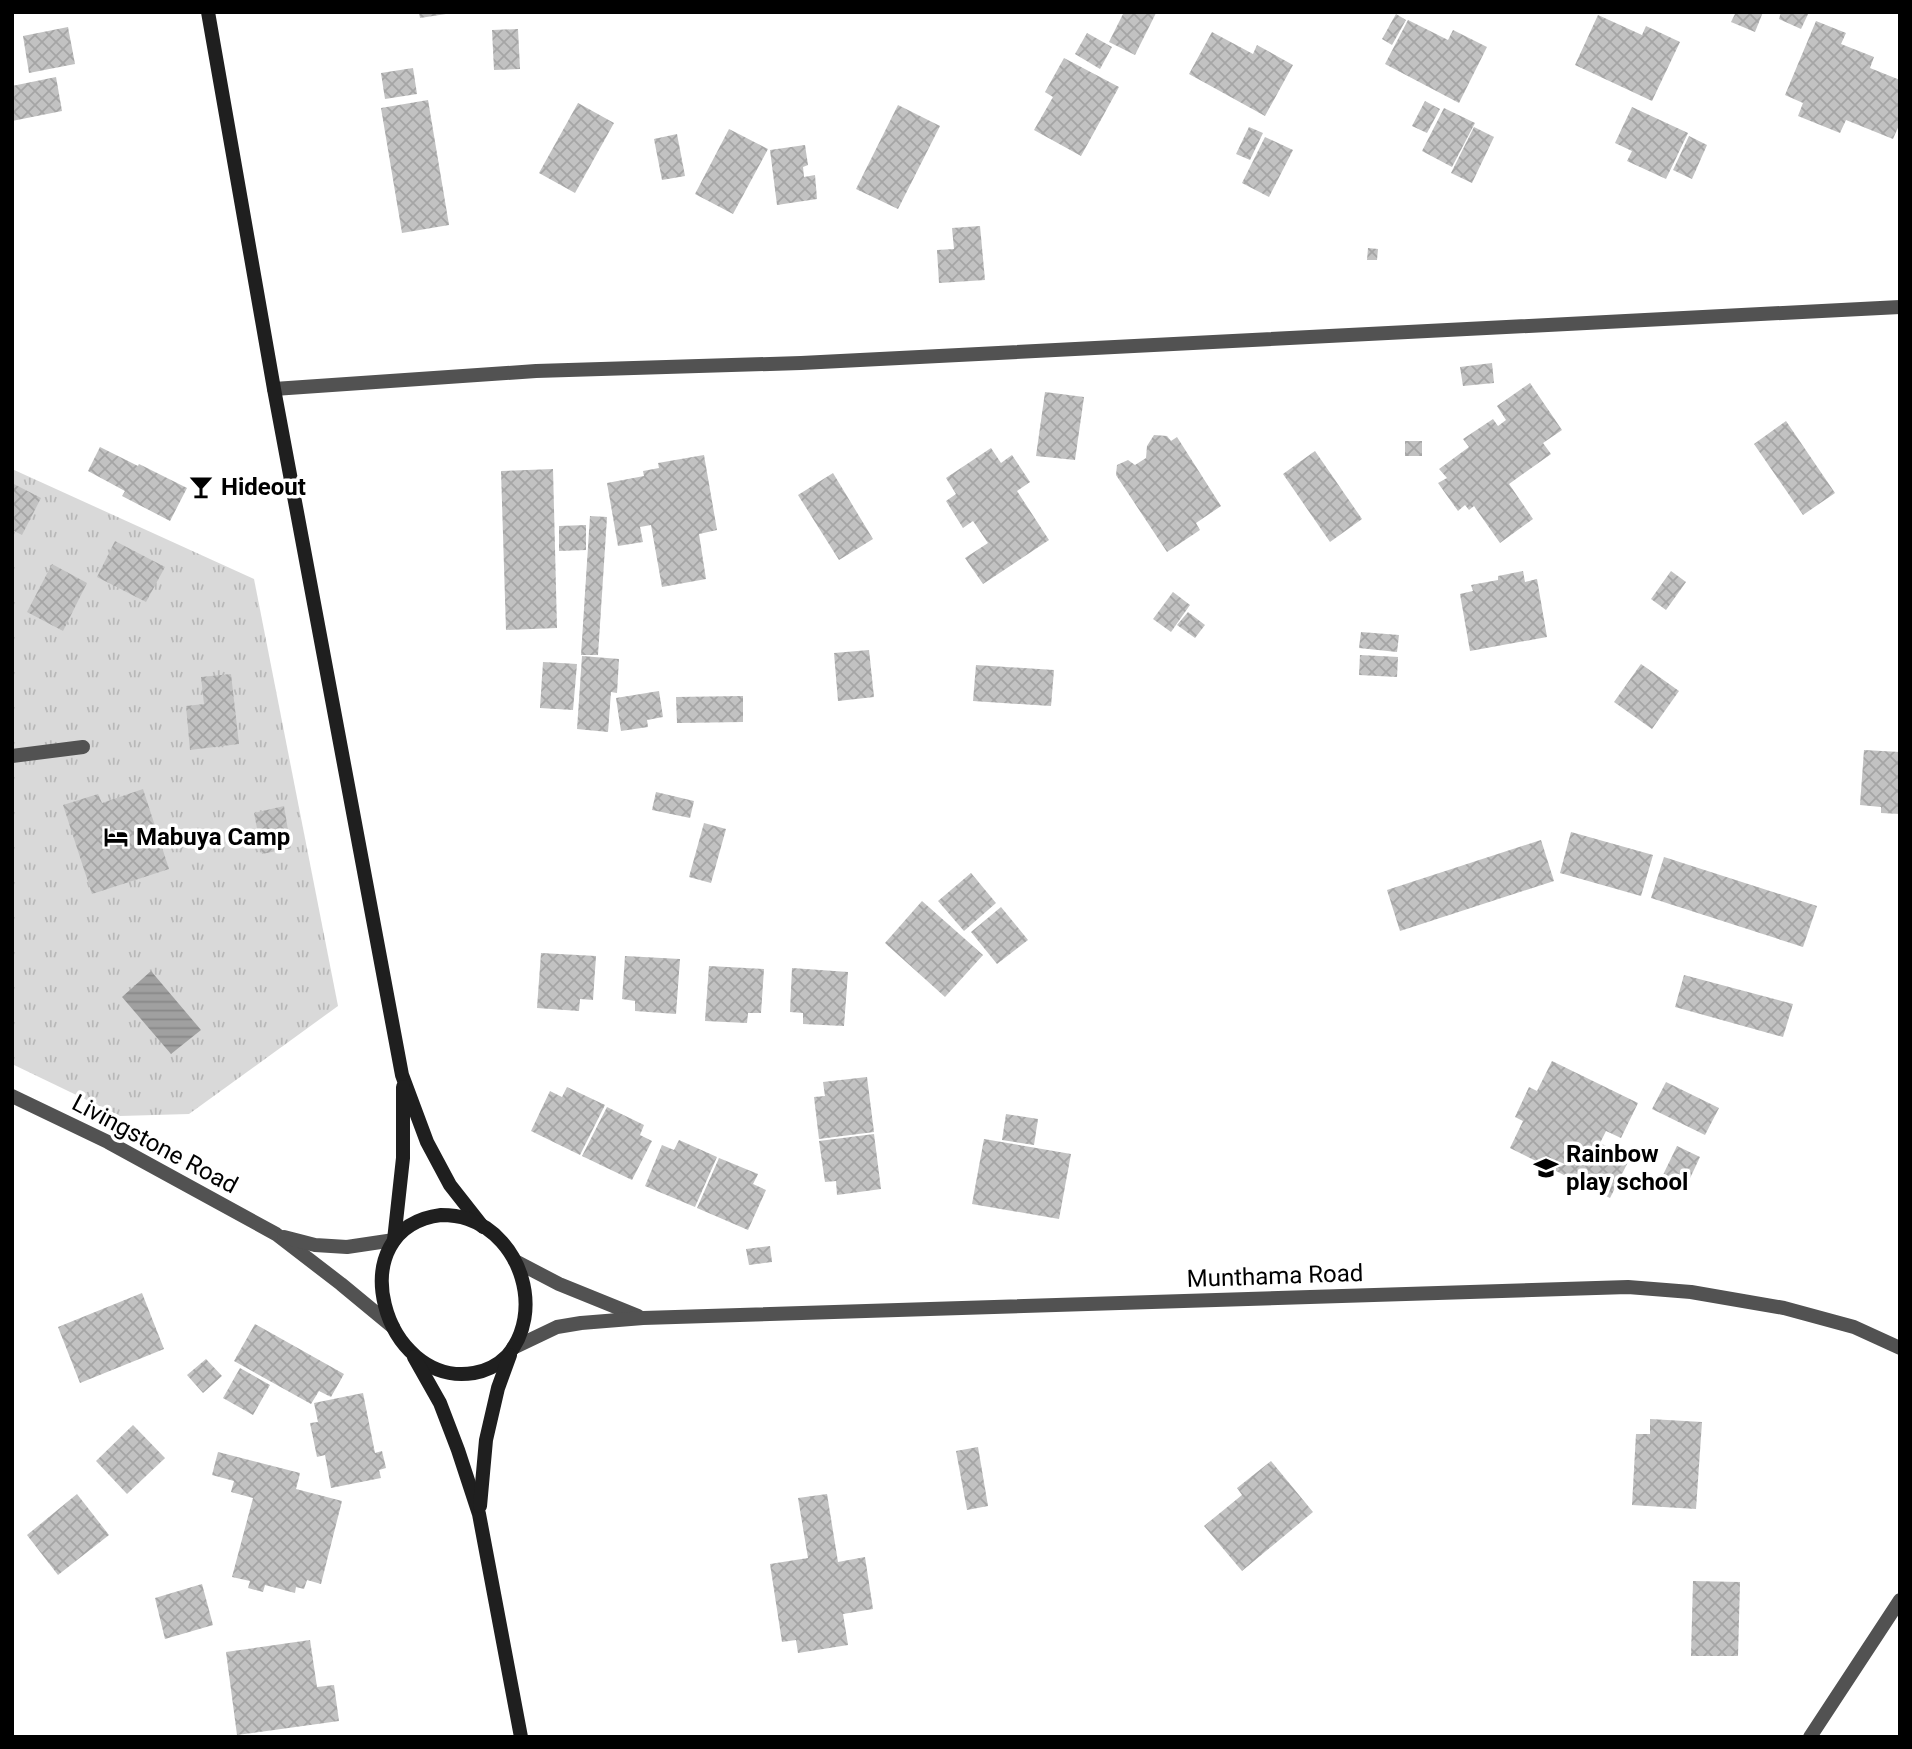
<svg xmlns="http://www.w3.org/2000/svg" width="1912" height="1749" font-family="Roboto,sans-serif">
  <defs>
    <pattern id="park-tufts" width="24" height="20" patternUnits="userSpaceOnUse" patternTransform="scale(1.75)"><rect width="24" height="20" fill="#d9d9d9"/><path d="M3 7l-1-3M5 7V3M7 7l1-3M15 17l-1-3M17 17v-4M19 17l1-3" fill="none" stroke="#b8b8b8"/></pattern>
    <pattern id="water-rules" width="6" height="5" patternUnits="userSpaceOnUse" patternTransform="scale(1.75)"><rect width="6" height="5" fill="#a0a0a0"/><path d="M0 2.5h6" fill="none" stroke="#888"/></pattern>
    <pattern id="building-cross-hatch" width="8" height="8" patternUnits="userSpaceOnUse" patternTransform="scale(1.75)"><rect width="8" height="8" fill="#c2c2c2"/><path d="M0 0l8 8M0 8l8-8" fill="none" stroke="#a5a5a5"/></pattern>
  </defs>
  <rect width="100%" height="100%" fill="#fff"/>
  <!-- park -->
  <polygon fill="url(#park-tufts)" points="12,469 254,579 338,1006 189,1114 120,1116 12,1064"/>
  <!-- water -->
  <polygon fill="url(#water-rules)" points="151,971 201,1030 171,1054 122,997"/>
  <!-- building -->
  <g fill="url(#building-cross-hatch)">
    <polygon points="419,12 446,12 446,14 420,18"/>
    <polygon points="1124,12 1156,13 1135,55 1109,42"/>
    <polygon points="1736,12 1763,12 1755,32 1731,22"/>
    <polygon points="1781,12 1809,12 1801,29 1779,19"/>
    <polygon points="1396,14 1406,20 1392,45 1382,39"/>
    <polygon points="1598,15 1642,35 1646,26 1680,42 1652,101 1575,65"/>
    <polygon points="1408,20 1448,40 1453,30 1487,47 1459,103 1385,64"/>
    <polygon points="1816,21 1846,33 1841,44 1874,57 1870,68 1900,80 1900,123 1893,139 1846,120 1840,133 1798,116 1803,103 1785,95"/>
    <polygon points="68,27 75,64 29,73 23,36"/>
    <polygon points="518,29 520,69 494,70 492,30"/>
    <polygon points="1212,32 1253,54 1257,45 1293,65 1265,116 1189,74"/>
    <polygon points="1087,33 1112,47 1100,69 1075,54"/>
    <polygon points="1064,58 1119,87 1081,156 1034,130 1053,97 1045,92"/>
    <polygon points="413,68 417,94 385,99 381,73"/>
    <polygon points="56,77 62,111 12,121 12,86"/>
    <polygon points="428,100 449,225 402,233 381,108"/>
    <polygon points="1425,101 1440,109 1427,133 1412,126"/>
    <polygon points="578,103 614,123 575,193 539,173"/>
    <polygon points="898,105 940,126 898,209 856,189"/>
    <polygon points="1632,107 1688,133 1666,179 1627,161 1632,151 1615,143"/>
    <polygon points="1444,108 1475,123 1452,167 1422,151"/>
    <polygon points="1249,127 1263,133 1250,160 1236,154"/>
    <polygon points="1474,127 1494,137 1472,183 1451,173"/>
    <polygon points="729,129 768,149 733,214 695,194"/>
    <polygon points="677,134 685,176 662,180 654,139"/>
    <polygon points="1689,136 1707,145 1692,179 1673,170"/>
    <polygon points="1265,137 1293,150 1269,197 1242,183"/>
    <polygon points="805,145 808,165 803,167 804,177 815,175 817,199 777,205 770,150"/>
    <polygon points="980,226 985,280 939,283 937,250 954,249 952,228"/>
    <polygon points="1368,248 1378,249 1377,260 1367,260"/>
    <polygon points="1492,363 1494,383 1463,386 1460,367"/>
    <polygon points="1530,383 1562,430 1543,443 1551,454 1509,484 1533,519 1500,543 1474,506 1469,510 1465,505 1458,511 1438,483 1447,478 1439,469 1469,447 1463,439 1493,419 1498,426 1506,420 1497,406"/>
    <polygon points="1045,392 1084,397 1075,460 1036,456"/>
    <polygon points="1786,421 1835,493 1803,515 1754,444"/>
    <polygon points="1154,435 1167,436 1171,441 1177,437 1221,506 1196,523 1200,530 1167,552 1116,475 1117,465 1128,460 1135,465 1146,458 1147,446"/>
    <rect x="1405" y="441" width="17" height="15"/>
    <polygon points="100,447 138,466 139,464 187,488 170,521 122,496 125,491 88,471"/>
    <polygon points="991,448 1001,463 1012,455 1030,482 1017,491 1049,540 983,584 965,558 988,543 973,521 963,528 946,501 956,494 946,478"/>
    <polygon points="1315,451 1362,519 1330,542 1283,474"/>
    <polygon points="704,455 717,530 699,534 706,579 662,587 651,525 640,527 643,542 618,546 607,483 644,476 643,471 659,468 658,463"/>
    <polygon points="553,469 557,628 506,630 501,471"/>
    <polygon points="833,473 873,539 839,560 798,495"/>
    <polygon points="12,483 41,498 22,535 12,530"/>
    <polygon points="590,516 607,517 598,655 581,655"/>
    <polygon points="586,525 586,550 559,551 559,526"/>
    <polygon points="115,541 165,567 146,602 97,577"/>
    <polygon points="52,564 87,583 63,631 27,612"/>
    <polygon points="1523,571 1525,582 1537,579 1547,637 1470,651 1460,594 1473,591 1471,585 1498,580 1498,576"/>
    <polygon points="1671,571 1686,582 1666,610 1651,599"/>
    <polygon points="1173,592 1190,605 1171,632 1153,619"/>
    <polygon points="1188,612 1205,625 1195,638 1177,625"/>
    <polygon points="1361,632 1399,635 1397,652 1359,648"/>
    <polygon points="869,650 874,697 838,701 834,653"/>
    <polygon points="1360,655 1398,657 1397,677 1359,675"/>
    <polygon points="582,656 619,659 617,693 611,692 608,732 577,729"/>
    <polygon points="543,662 577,664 573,710 540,708"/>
    <polygon points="1641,664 1679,691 1652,729 1614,702"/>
    <polygon points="976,665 1054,670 1051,706 973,701"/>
    <polygon points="231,674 239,744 190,750 186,706 204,704 201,677"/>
    <polygon points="659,691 663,717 647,720 648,727 621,731 616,698"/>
    <polygon points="743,696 743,722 677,723 676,697"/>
    <polygon points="1864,750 1900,752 1900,814 1881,813 1881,807 1860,805"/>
    <polygon points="143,789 169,869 92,894 63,805 98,794 102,803"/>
    <polygon points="656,792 694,801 690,818 652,810"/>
    <polygon points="284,806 291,848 262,854 254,813"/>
    <polygon points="704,823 726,829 711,883 689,877"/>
    <polygon points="1571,832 1653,855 1641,896 1560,873"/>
    <polygon points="1541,840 1554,881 1400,931 1387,890"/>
    <polygon points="1664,857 1817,906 1803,947 1651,898"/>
    <polygon points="971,873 996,903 964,931 938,901"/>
    <polygon points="922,901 983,955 945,997 885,943"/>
    <polygon points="1001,907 1028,940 997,964 971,932"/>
    <polygon points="541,953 596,956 593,1000 580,999 579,1011 537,1008"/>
    <polygon points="625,956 680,959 676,1014 635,1011 635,1001 622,999"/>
    <polygon points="709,966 764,969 761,1013 748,1013 747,1023 705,1021"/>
    <polygon points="792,968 848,972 844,1026 803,1024 803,1013 790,1012"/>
    <polygon points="1684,975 1793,1004 1783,1037 1675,1007"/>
    <polygon points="1552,1061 1638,1103 1621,1138 1606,1131 1600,1143 1630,1158 1610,1198 1510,1148 1523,1121 1515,1117 1529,1087 1537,1091"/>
    <polygon points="867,1077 874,1132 819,1139 814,1097 825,1096 823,1082"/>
    <polygon points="1666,1082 1719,1108 1705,1135 1652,1109"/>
    <polygon points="567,1087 605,1105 580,1155 531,1131 550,1091 562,1097"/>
    <polygon points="607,1107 644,1125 640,1135 652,1141 632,1180 582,1156"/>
    <polygon points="1006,1114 1038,1119 1034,1145 1002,1140"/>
    <polygon points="874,1134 881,1189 837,1195 836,1181 825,1182 819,1141"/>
    <polygon points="984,1139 1071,1154 1059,1219 972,1204"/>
    <polygon points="679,1140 717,1157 695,1207 645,1186 662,1145 674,1150"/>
    <polygon points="1677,1146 1700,1157 1684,1191 1661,1179"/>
    <polygon points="719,1158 758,1174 753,1184 766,1190 748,1230 697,1208"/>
    <polygon points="770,1246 772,1262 749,1265 746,1249"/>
    <polygon points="142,1293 164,1349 80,1383 58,1327"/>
    <polygon points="255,1324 344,1374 331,1397 319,1391 311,1404 234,1361"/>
    <polygon points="206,1359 222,1376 203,1393 187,1375"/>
    <polygon points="240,1368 270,1385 253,1415 223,1398"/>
    <polygon points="363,1393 375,1453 382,1451 386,1468 379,1470 381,1478 331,1488 325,1455 317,1457 310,1423 318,1422 314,1403"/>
    <polygon points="1650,1419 1702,1422 1696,1509 1632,1505 1636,1434 1650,1434"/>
    <polygon points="133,1425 165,1458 127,1494 96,1461"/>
    <polygon points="978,1447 988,1506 967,1510 956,1451"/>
    <polygon points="218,1452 300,1473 296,1489 342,1501 321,1584 307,1580 304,1589 296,1587 295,1593 265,1585 263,1592 248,1588 250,1581 232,1577 253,1498 231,1492 234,1481 212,1475"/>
    <polygon points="1271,1461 1313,1512 1242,1571 1204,1526 1242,1495 1237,1488"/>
    <polygon points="77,1494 109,1535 58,1575 27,1535"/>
    <polygon points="827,1494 838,1562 865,1557 873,1609 843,1614 848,1645 798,1653 796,1640 782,1642 770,1564 808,1558 798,1498"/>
    <polygon points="1693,1581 1740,1582 1738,1656 1691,1656"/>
    <polygon points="202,1584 213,1625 165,1639 155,1598"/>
    <polygon points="310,1640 317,1687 334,1685 339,1721 237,1735 226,1652"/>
  </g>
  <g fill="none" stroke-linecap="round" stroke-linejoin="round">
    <!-- service -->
    <polyline stroke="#525252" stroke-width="14" points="12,756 83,747"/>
    <!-- minor -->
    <g stroke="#525252" stroke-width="14">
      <polyline points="274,389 536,371 801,363 1900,307"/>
      <polyline points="12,1096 108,1142 276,1234 341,1284 393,1327"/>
      <polyline points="284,1237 315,1245 347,1247 394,1240"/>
      <polyline points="515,1261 559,1284 638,1316"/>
      <polyline points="513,1348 557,1327 581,1323 643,1318 1628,1287 1691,1292 1784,1308 1854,1327 1900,1348"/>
      <polyline points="1810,1737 1900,1600"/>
    </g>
    <!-- secondary -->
    <g stroke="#1f1f1f" stroke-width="14">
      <polyline points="208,12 274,389 402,1075 427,1142 450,1185 483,1227"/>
      <path d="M441,1215C450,1215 459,1216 468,1219C521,1237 545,1312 507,1356C498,1365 486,1371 474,1373C383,1388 338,1228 441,1215Z"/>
      <polyline points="394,1240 403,1158 403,1087"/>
      <polyline points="414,1357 440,1403 458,1450 479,1514 521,1737"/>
      <polyline points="480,1506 486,1440 498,1388 510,1355"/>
    </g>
  </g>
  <!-- icons -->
  <defs>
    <g id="bar-bare" transform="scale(1.89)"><path d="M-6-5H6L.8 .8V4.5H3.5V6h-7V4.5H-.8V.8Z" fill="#000" stroke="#fff" stroke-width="2.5" paint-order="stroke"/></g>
    <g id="hotel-bare" transform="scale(1.89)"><path d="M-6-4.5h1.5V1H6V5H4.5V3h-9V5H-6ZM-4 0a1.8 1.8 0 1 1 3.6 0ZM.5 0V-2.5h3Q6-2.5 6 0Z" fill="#000" stroke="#fff" stroke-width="2.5" paint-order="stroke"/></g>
    <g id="school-bare" transform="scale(1.89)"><path d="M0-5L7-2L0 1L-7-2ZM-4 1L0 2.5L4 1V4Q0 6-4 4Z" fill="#000" stroke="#fff" stroke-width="2.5" paint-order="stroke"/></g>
  </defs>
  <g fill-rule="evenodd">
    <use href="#bar-bare" x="201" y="487"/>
    <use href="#hotel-bare" x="116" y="837"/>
    <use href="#school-bare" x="1546" y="1168"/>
  </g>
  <g text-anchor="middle" stroke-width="7" stroke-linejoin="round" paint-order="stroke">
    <!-- poi labels -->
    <g font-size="24" font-weight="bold" fill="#000" stroke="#fff" text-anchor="start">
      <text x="221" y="495">Hideout</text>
      <text x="136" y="845">Mabuya Camp</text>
      <text x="1566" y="1162">Rainbow<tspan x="1566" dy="28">play school</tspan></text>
    </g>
    <!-- street labels -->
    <g font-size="24" fill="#000" stroke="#fff">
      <text transform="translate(155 1144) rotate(28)" y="8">Livingstone Road</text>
      <text transform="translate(1275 1276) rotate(-2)" y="8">Munthama Road</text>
    </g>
  </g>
  <!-- border -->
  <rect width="1912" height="1749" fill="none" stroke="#000000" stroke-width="28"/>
</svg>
